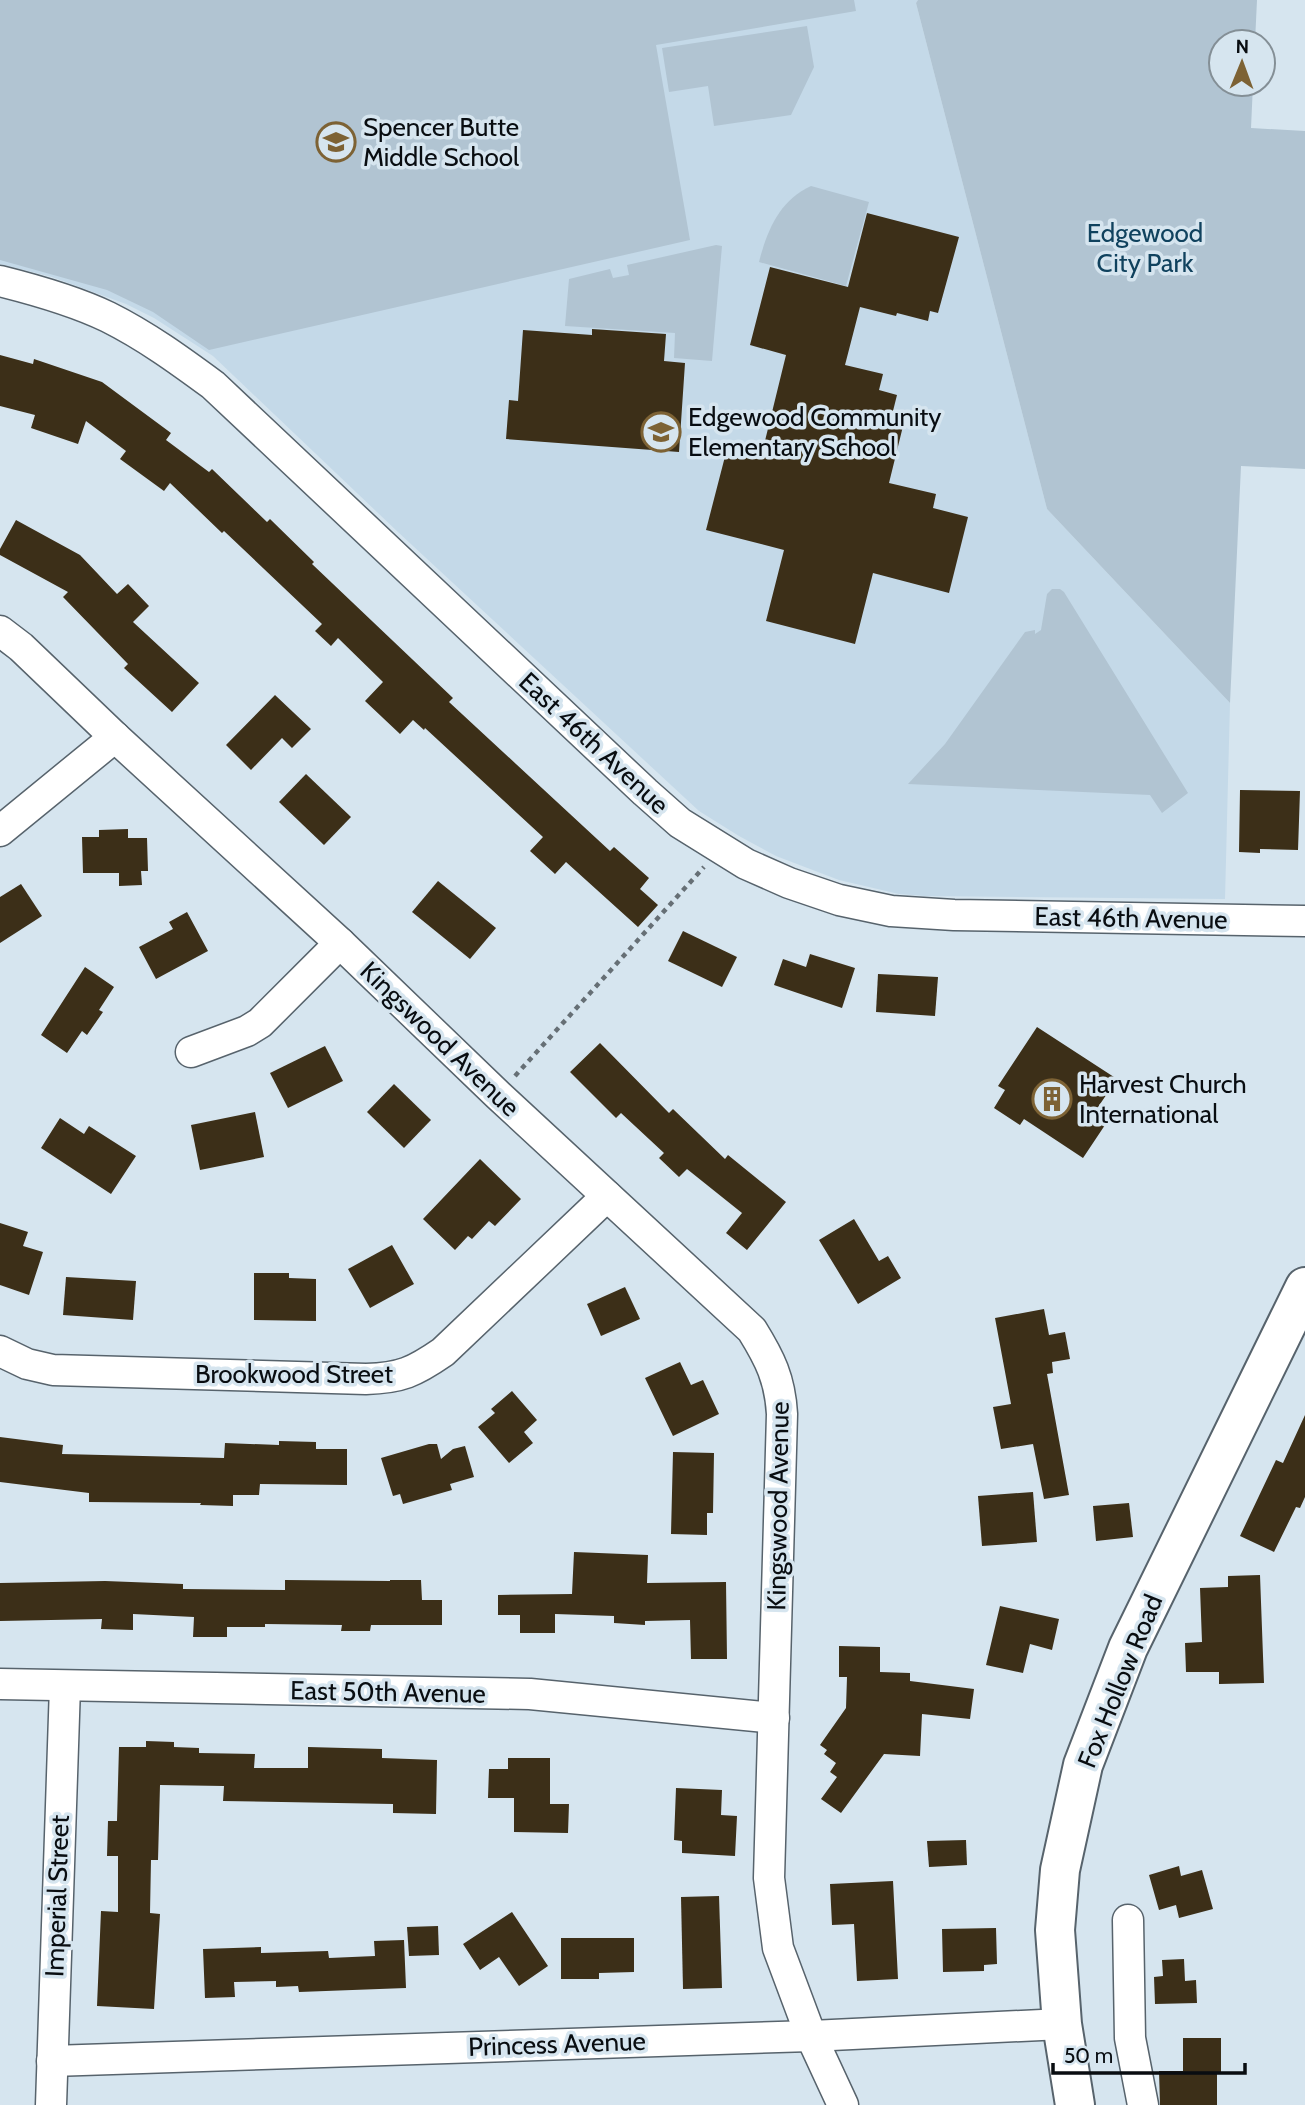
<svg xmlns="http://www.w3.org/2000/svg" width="1305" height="2105" font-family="Cabin,sans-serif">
  <rect width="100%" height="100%" fill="#d6e5ef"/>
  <!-- built -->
  <polygon fill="#c4d9e8" points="0,0 918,0 916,3 1047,509 1230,703 1225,899 925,896 899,894 839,880 776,856 739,836 699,811 399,533 213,356 154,318 126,304 52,277 0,264"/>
  <!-- green -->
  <g fill="#b1c4d2">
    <polygon points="0,0 854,0 856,11 656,45 690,240 209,350 153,312 107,290 0,260"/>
    <polygon points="918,0 1257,0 1255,42 1221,42 1221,84 1253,84 1251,128 1305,131 1305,469 1241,466 1230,703 1047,509 916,3"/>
    <polygon points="807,26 814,67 791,115 714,126 708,86 669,92 662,48"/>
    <path d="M811,186L869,202L846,286L759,262C767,230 780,200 811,186Z"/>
    <polygon points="716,245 722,246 712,361 674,358 675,333 565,326 569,279 610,269 613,278 629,275 627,265"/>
    <polygon points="1052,589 1060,589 1064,592 1188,793 1162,813 1150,795 908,784 945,744 1025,632 1035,630 1035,634 1041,630 1047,594"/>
  </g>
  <!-- building -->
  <g fill="#3c2f18">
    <polygon points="867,213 959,237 938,313 930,311 928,321 897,313 896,316 860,307 845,365 883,374 879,390 897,395 892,415 905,418 889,483 936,494 933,508 968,517 949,593 873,573 855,644 766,621 784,550 706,530 729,441 763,449 786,355 750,345 770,267 848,287"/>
    <polygon points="592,329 666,334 664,361 685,363 679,452 506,439 509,400 518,401 523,330 592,335"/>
    <polygon points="0,355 33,364 34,359 102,382 171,433 166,440 209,472 212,469 267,522 270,519 314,562 312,564 453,698 449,702 610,851 614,847 649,878 640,889 658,905 638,927 566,862 555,874 530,851 543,837 425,728 424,730 413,720 400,734 365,701 383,682 338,638 331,646 315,631 322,624 224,531 222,533 170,483 164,491 120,459 126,451 86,421 78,444 31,428 35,415 0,406"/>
    <polygon points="16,520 80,555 117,594 128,584 149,606 133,622 199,683 172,712 124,668 128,664 63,597 68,592 0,555 0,549"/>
    <polygon points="275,695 311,729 292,748 282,738 251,770 226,745"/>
    <polygon points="306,774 351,817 324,845 279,802"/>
    <polygon points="1240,790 1300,791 1298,850 1260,849 1260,853 1239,852"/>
    <polygon points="128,829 128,838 147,838 148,871 141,871 142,885 119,886 119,873 83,873 82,837 99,837 99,830"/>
    <polygon points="438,881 496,928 470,959 412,912"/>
    <polygon points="21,884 42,916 0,943 0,897"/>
    <polygon points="187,912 208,951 156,979 139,947 173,929 169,922"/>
    <polygon points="683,931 737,957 722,987 668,961"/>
    <polygon points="810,954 855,968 842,1008 774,985 783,959 806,967"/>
    <polygon points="85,967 114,987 99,1010 103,1012 87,1035 82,1031 67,1053 41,1035"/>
    <polygon points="878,974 938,977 935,1016 876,1012"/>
    <polygon points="1037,1027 1117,1079 1094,1113 1107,1122 1083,1158 1024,1119 1020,1125 994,1108 1005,1090 998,1086"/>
    <polygon points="600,1043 669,1113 673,1109 725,1159 728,1155 786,1202 747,1250 726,1233 742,1213 687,1169 679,1177 659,1158 664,1153 621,1113 616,1118 570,1072"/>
    <polygon points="325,1046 343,1081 288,1108 270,1073"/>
    <polygon points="394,1084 431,1120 404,1148 367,1112"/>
    <polygon points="255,1112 264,1157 200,1170 191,1125"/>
    <polygon points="60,1118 84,1134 89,1126 136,1156 111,1194 41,1148"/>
    <polygon points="480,1159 521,1199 495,1226 489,1221 472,1239 468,1236 455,1250 423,1219"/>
    <polygon points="854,1219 879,1261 888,1256 901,1278 858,1304 819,1240"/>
    <polygon points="0,1223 28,1232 23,1246 43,1252 29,1295 0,1285"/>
    <polygon points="392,1245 414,1284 370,1308 348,1269"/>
    <polygon points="254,1273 289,1273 289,1278 316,1279 316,1321 254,1320"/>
    <polygon points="66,1277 136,1281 133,1320 63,1315"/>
    <polygon points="625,1287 640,1319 601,1336 587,1304"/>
    <polygon points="1044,1309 1049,1335 1065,1332 1070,1359 1052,1362 1053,1373 1047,1374 1069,1495 1044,1499 1033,1444 1001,1449 993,1407 1011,1404 995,1318"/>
    <polygon points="680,1362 691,1385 703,1380 719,1414 673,1436 645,1378"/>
    <polygon points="512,1391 537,1420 524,1432 533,1443 509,1463 478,1427 495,1413 491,1409"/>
    <polygon points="1305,1415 1305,1497 1300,1508 1296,1507 1274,1552 1240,1536 1276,1460 1283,1463"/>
    <polygon points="0,1437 63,1445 62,1454 224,1458 225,1443 279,1445 279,1441 316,1442 316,1449 347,1449 347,1485 260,1484 259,1495 233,1495 233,1506 200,1505 201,1503 89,1502 89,1493 0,1482"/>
    <polygon points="429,1444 437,1444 441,1459 453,1449 465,1446 474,1477 450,1484 452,1490 403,1504 400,1494 393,1496 381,1458"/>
    <polygon points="673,1452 714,1453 713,1513 707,1513 707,1535 671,1534"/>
    <polygon points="1033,1492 1037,1542 982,1546 978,1496"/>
    <polygon points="1129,1503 1133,1537 1096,1541 1093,1506"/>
    <polygon points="574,1552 648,1555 647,1583 726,1582 727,1659 691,1659 690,1620 645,1621 645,1625 614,1623 614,1616 555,1614 555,1633 520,1633 520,1615 498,1615 498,1595 572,1594"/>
    <polygon points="1260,1575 1264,1683 1219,1684 1219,1672 1186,1672 1185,1643 1202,1642 1200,1588 1228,1587 1228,1576"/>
    <polygon points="285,1580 390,1581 390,1580 421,1580 422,1600 442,1600 442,1625 371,1625 370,1631 341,1631 342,1625 265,1624 265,1627 227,1627 227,1637 193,1637 194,1617 133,1614 133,1630 101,1629 102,1619 0,1621 0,1583 105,1581 183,1584 183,1589 285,1590"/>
    <polygon points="1000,1606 1059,1619 1052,1650 1030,1644 1023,1673 986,1665"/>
    <polygon points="839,1646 880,1647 880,1672 910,1673 910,1681 974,1689 970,1719 922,1714 920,1756 884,1754 841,1813 821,1799 837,1777 830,1772 836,1763 824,1754 827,1750 820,1745 846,1708 847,1677 839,1677"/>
    <polygon points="146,1741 174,1742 174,1747 199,1748 199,1753 255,1754 254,1768 308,1768 308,1747 382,1749 382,1758 437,1760 436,1814 393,1813 393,1804 223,1801 224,1786 160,1785 158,1860 151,1860 150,1913 160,1914 154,2009 97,2006 101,1911 118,1912 118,1856 107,1856 108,1821 117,1821 119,1747 146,1747"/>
    <polygon points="508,1758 550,1758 550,1804 569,1804 568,1833 514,1832 514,1798 488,1798 489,1769 508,1769"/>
    <polygon points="676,1788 722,1790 721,1815 737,1816 735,1856 682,1853 682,1841 674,1840"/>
    <polygon points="966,1840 967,1865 929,1867 927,1841"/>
    <polygon points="1179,1866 1181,1876 1202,1870 1213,1909 1179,1918 1176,1905 1159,1910 1149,1875"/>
    <polygon points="893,1881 898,1979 857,1981 854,1924 832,1925 830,1884"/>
    <polygon points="719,1896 722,1988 683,1989 681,1897"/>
    <polygon points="512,1912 548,1966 519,1986 499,1957 480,1970 463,1944"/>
    <polygon points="438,1926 439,1955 409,1956 407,1927"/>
    <polygon points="996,1928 997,1964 984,1965 984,1971 943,1972 942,1929"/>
    <polygon points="561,1938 634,1938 634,1972 599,1973 599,1979 561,1979"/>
    <polygon points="404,1940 406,1988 299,1992 298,1986 276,1987 276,1981 234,1982 235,1997 205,1998 203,1949 261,1947 261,1953 328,1951 329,1958 375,1956 374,1941"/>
    <polygon points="1184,1959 1185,1981 1196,1980 1197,2003 1155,2004 1154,1977 1163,1976 1162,1960"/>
    <polygon points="1183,2038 1221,2038 1221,2073 1217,2074 1217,2105 1160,2105 1159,2071 1183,2071"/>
  </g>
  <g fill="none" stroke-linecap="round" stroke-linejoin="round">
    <!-- minor casing -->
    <g stroke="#57636c" stroke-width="33">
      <g id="minor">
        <path d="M0,281C36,290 75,301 108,317C146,336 179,360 213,385L645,792L680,823L746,864L789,883L839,900L891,911L954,915L1305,921"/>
        <path d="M0,631L21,647L115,737L340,943L498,1095L752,1330C770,1359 780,1379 782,1414L769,1878L778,1948L811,2036L843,2105"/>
        <polyline points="0,831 115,737"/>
        <polyline points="191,1052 247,1031 260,1023 340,943"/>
        <path d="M0,1351L27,1364L53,1370L366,1379C401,1378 414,1372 443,1352L607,1196"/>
        <polyline points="0,1684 530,1694 774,1718"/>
        <polyline points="1128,1920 1130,2038 1143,2105"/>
        <polyline points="52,2061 811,2036 1062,2024"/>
        <polyline points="51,2105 65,1686"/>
      </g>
    </g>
    <!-- major casing -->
    <g stroke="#57636c" stroke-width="42">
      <polyline id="major" points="1075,2105 1062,2024 1055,1930 1060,1870 1083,1765 1128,1648 1305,1287"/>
    </g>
    <!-- path -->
    <polyline stroke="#666f75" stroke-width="4.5" stroke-dasharray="5 5" stroke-linecap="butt" points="515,1076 704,867"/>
    <!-- minor -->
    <use href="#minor" stroke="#fff" stroke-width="30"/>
    <!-- major -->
    <use href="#major" stroke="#fff" stroke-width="38"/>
  </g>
  <!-- icons -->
  <defs>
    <g id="school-ring" transform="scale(2.0125)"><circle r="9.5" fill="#d6e5ef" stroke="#7d6234" stroke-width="1.5"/><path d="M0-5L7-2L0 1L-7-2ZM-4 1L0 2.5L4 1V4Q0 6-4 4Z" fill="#7d6234"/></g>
    <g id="building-ring" transform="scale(2.0125)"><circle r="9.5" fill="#d6e5ef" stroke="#7d6234" stroke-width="1.5"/><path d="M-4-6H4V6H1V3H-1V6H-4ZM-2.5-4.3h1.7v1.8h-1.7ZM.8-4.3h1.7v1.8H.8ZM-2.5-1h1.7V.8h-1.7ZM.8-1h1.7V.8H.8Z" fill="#7d6234"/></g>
  </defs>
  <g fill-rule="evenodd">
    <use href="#school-ring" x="336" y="142"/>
    <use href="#school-ring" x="661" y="432"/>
    <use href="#building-ring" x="1052" y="1099"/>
  </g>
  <g text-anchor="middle" stroke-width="7" stroke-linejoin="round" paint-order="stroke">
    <!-- poi labels -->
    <g font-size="26" fill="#090d11" stroke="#d6e5ef" text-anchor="start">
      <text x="363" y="136">Spencer Butte<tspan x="363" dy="30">Middle School</tspan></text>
      <text x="688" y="426">Edgewood Community<tspan x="688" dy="30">Elementary School</tspan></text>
      <text x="1079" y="1093">Harvest Church<tspan x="1079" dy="30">International</tspan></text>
    </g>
    <!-- park labels -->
    <g font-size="26" fill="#10425e" stroke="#d6e5ef">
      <text x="1145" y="242">Edgewood<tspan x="1145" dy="30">City Park</tspan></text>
    </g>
    <!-- street labels -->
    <g font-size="26" fill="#090d11" stroke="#d6e5ef">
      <text transform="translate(594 743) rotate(43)" y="9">East 46th Avenue</text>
      <text transform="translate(1131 918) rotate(1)" y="9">East 46th Avenue</text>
      <text transform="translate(440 1039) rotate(44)" y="9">Kingswood Avenue</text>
      <text x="294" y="1383">Brookwood Street</text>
      <text transform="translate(778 1506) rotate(-89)" y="9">Kingswood Avenue</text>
      <text transform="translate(1120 1681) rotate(-68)" y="9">Fox Hollow Road</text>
      <text transform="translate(388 1692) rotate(1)" y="9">East 50th Avenue</text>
      <text transform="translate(57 1896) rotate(-88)" y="9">Imperial Street</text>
      <text transform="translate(557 2044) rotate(-2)" y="9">Princess Avenue</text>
    </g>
  </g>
  <!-- north arrow -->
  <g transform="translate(1242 63) rotate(1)"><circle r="33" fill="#d6e5ef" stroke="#848f96" stroke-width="2"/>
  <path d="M0-5L12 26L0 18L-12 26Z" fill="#7d6234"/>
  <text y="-10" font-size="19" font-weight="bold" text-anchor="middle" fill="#090d11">N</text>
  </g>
  <!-- scale -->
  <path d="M1053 2063v10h192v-10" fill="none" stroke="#090d11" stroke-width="3.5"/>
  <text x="1064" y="2063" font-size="21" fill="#090d11" stroke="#d6e5ef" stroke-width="5" paint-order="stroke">50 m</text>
</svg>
